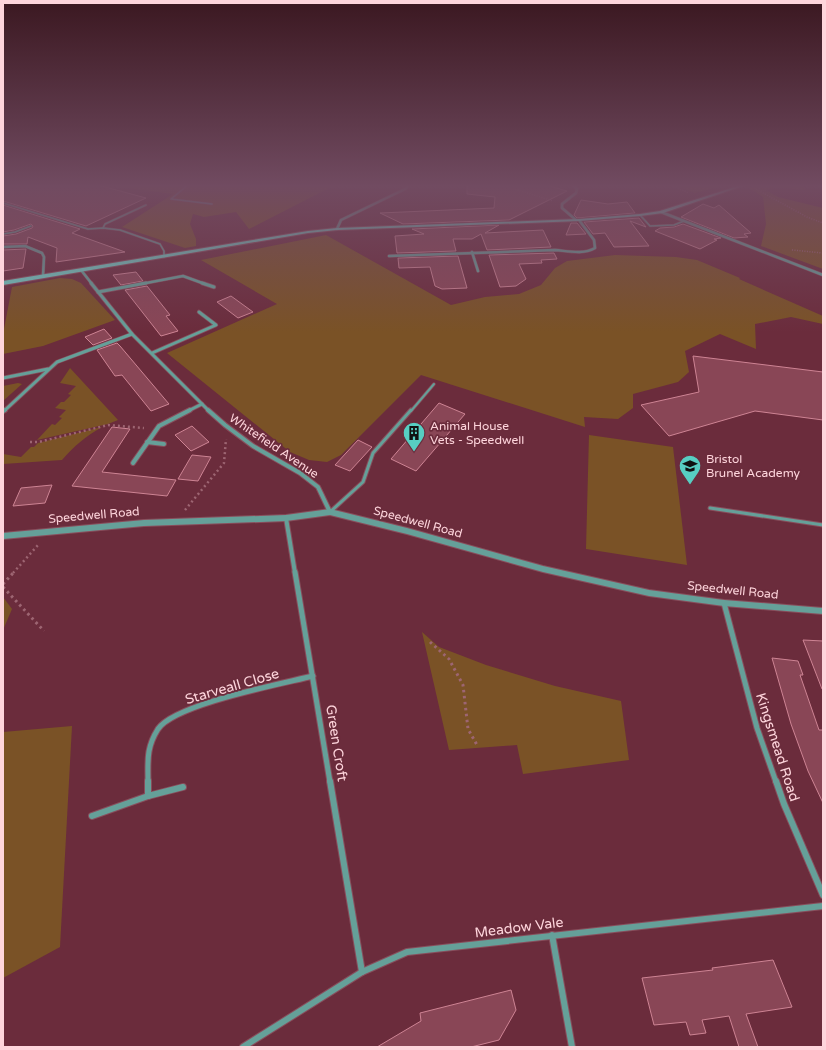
<svg xmlns="http://www.w3.org/2000/svg" width="826" height="1050" font-family="'Varela Round',sans-serif">
  <rect width="100%" height="100%" fill="#6b2c3c"/>
  <!-- green -->
  <g fill="#7a5226">
    <polygon points="107,185 335,185 249,229 236,212 204,217 193,214 190,224 196,239 196,246 185,248 122,227 173,194"/>
    <polygon points="674,185 724,185 695,193"/>
    <polygon points="761,185 804,185 805,190 775,187 766,190 778,197 823,208 823,269 761,246 766,224 763,197 749,188"/>
    <polygon points="326,235 451,305 485,297 519,294 541,285 555,268 567,261 615,255 676,257 697,260 740,278 739,279 823,316 823,324 791,317 755,324 756,349 720,334 685,351 689,372 678,382 633,394 633,408 618,419 584,417 585,427 421,375 341,455 327,462 309,460 290,452 167,353 277,304 201,260"/>
    <polygon points="60,278 72,279 81,283 115,320 43,346 3,354 3,334 12,287"/>
    <polygon points="70,368 118,420 108,424 37,440 52,424 55,425 62,418 59,417 66,410 55,408 61,402 64,402 71,395 68,394 76,386 60,383"/>
    <polygon points="18,383 22,384 3,401 3,386"/>
    <path d="M102,427C86,436 74,446 62,460L3,464V454L21,457L31,447H34L38,443Z"/>
    <polygon points="589,435 673,447 687,565 586,549"/>
    <polygon points="3,597 12,609 3,630"/>
    <polygon points="422,632 439,647 486,665 555,686 621,701 629,760 523,774 517,745 449,750"/>
    <polygon points="72,726 60,947 3,978 3,732"/>
  </g>
  <!-- building -->
  <g fill="#894656" stroke="#ce8494">
    <polygon points="3,185 98,185 146,198 86,226 3,201"/>
    <polygon points="467,185 546,185 567,191 509,220 403,224 380,213 494,208 495,197 467,194"/>
    <polygon points="581,200 608,204 627,202 635,213 577,218 574,215"/>
    <polygon points="703,204 714,208 719,205 751,233 744,234 748,237 734,238 681,217"/>
    <polygon points="3,205 80,229 72,233 125,252 56,262 57,248 28,237 27,244 3,244 3,236 16,234 32,228 33,226 31,224 14,230 3,232"/>
    <polygon points="639,218 646,227 630,221 649,246 614,247 605,233 593,234 584,222"/>
    <polygon points="571,223 577,223 586,234 566,235"/>
    <polygon points="683,224 721,238 714,239 717,240 700,249 655,231 660,228 674,227"/>
    <polygon points="499,225 485,233 543,230 551,247 487,250 481,234 472,239 453,239 456,251 397,253 395,236 424,234 412,229"/>
    <polygon points="26,249 23,268 3,271 3,250"/>
    <polygon points="554,253 557,259 541,260 542,263 519,264 526,279 516,286 500,287 489,255"/>
    <polygon points="458,256 467,288 442,289 435,286 430,267 399,268 398,258"/>
    <polygon points="136,272 143,281 121,285 113,275"/>
    <polygon points="147,286 170,315 166,316 178,331 161,336 125,290"/>
    <polygon points="231,296 253,312 238,318 217,302"/>
    <polygon points="104,329 112,338 93,345 85,337"/>
    <polygon points="117,343 120,346 169,404 151,411 122,375 115,376 97,350"/>
    <polygon points="693,356 823,372 823,420 755,411 669,436 641,405 699,392"/>
    <polygon points="439,403 465,414 416,471 391,459"/>
    <polygon points="192,426 209,442 191,451 175,435"/>
    <polygon points="112,427 130,429 102,472 176,480 167,496 72,486"/>
    <polygon points="358,440 372,447 350,471 335,465"/>
    <polygon points="192,455 211,457 198,481 178,479"/>
    <polygon points="52,485 45,503 13,506 21,488"/>
    <polygon points="803,640 823,641 823,689 822,689"/>
    <polygon points="772,658 798,661 803,675 800,675 819,730 823,730 823,803 808,771 791,724"/>
    <polygon points="773,960 792,1007 746,1014 758,1047 739,1047 729,1016 702,1020 706,1033 690,1035 686,1022 654,1025 642,978 713,970 712,968"/>
    <polygon points="511,990 516,1010 499,1040 471,1047 377,1047 421,1021 420,1013"/>
  </g>
  <g fill="none" stroke-linecap="round" stroke-linejoin="round">
    <!-- service-far2 casing -->
    <g stroke="#884e5c" stroke-width="2.5">
      <g id="service-far2">
        <polyline points="188,185 171,199 212,204"/>
        <polyline points="3,203 88,229 103,228 120,230 160,244 164,251 164,257"/>
        <polyline points="640,215 650,226 674,225 684,221"/>
        <polyline points="103,228 105,224 146,205"/>
        <polyline points="3,234 15,232 31,226"/>
      </g>
    </g>
    <!-- service-far1 casing -->
    <g stroke="#884e5c" stroke-width="3.5">
      <polyline id="service-far1" points="411,411 434,384"/>
    </g>
    <!-- service casing -->
    <g stroke="#884e5c" stroke-width="5">
      <g id="service">
        <polyline points="710,508 823,525"/>
        <polyline points="330,512 363,482 373,453 411,410"/>
      </g>
    </g>
    <!-- minor-far4 casing -->
    <g stroke="#884e5c" stroke-width="3.5">
      <g id="minor-far4">
        <polyline points="573,185 577,189 576,193 562,204 562,208 576,220"/>
        <polyline points="819,185 823,186"/>
        <polyline points="661,212 823,275"/>
        <polyline points="337,229 341,220 405,189 409,185"/>
        <polyline points="3,247 25,246 42,253 44,257 43,276"/>
        <polyline points="472,252 478,271"/>
        <path d="M389,256L555,250C568,251 583,255 595,248L594,240L579,220"/>
        <polyline points="81,270 92,284"/>
        <polyline points="141,284 183,276 205,284"/>
      </g>
    </g>
    <!-- minor-far3 casing -->
    <g stroke="#884e5c" stroke-width="4.5">
      <g id="minor-far3">
        <polyline points="91,283 132,334 209,411"/>
        <polyline points="202,283 214,287"/>
        <polyline points="98,292 146,283"/>
        <polyline points="152,353 216,325 199,312"/>
        <polyline points="3,378 48,369"/>
        <polyline points="4,411 57,362 132,334"/>
        <polyline points="188,411 202,404"/>
      </g>
    </g>
    <!-- minor-far2 casing -->
    <g stroke="#884e5c" stroke-width="6">
      <g id="minor-far2">
        <polyline points="208,410 225,425 253,446 300,473 318,487 330,512"/>
        <polyline points="3,411 5,410"/>
        <polyline points="147,442 164,444"/>
        <polyline points="133,463 159,426 190,410"/>
        <polyline points="286,518 295,573"/>
      </g>
    </g>
    <!-- minor-far1 casing -->
    <g stroke="#884e5c" stroke-width="7">
      <g id="minor-far1">
        <polyline points="295,572 330,782"/>
        <polyline points="724,603 757,728 776,782"/>
        <path d="M148,782C148,761 146,748 158,729C175,704 281,684 313,676"/>
      </g>
    </g>
    <!-- minor casing -->
    <g stroke="#884e5c" stroke-width="8">
      <g id="minor">
        <polyline points="148,781 148,796"/>
        <polyline points="330,781 362,972"/>
        <polyline points="776,781 784,804 823,895"/>
        <polyline points="92,816 148,796 183,787"/>
        <polyline points="552,935 572,1047"/>
        <polyline points="243,1047 362,972 407,952 823,906"/>
      </g>
    </g>
    <!-- tertiary casing -->
    <g stroke="#884e5c" stroke-width="2">
      <polygon id="tertiary" points="330,509 407,528 543,566 649,590 724,600 823,608 823,614 724,606 649,596 543,572 407,534 330,515 286,521 144,526 3,539 3,533 144,520 286,515"/>
    </g>
    <!-- secondary casing -->
    <g stroke="#884e5c" stroke-width="2">
      <polygon id="secondary" points="741,185 746,185 663,213 640,216 579,221 337,230 308,233 3,285 3,281 308,231 337,228 579,219 640,214 660,211"/>
    </g>
    <!-- path-far2 -->
    <g stroke="#9d6572" stroke-width="1.5" stroke-dasharray="1 1.5" stroke-linecap="butt">
      <polyline points="493,185 518,190 553,201"/>
      <polyline points="671,185 689,193"/>
      <polyline points="754,188 807,217 823,223"/>
      <polyline points="756,188 780,185"/>
      <polyline points="518,190 527,185"/>
      <polyline points="792,250 823,253"/>
    </g>
    <!-- path-far1 -->
    <g stroke="#9d6572" stroke-width="2.5" stroke-dasharray="2 3" stroke-linecap="butt">
      <polyline points="30,442 39,442 108,425 144,428"/>
      <polyline points="185,510 224,463 226,439"/>
      <polyline points="13,573 39,544"/>
    </g>
    <!-- path -->
    <g stroke="#9d6572" stroke-width="3" stroke-dasharray="2.5 3.5" stroke-linecap="butt">
      <polyline points="3,584 14,572"/>
      <polyline points="3,587 44,631"/>
      <polyline points="430,642 449,659 463,685 468,729 477,745"/>
    </g>
    <!-- service-far2 -->
    <use href="#service-far2" stroke="#65a099" stroke-width="1.5"/>
    <!-- service-far1 -->
    <use href="#service-far1" stroke="#65a099" stroke-width="2"/>
    <!-- service -->
    <use href="#service" stroke="#65a099" stroke-width="3"/>
    <!-- minor-far4 -->
    <use href="#minor-far4" stroke="#65a099" stroke-width="2.5"/>
    <!-- minor-far3 -->
    <use href="#minor-far3" stroke="#65a099" stroke-width="3"/>
    <!-- minor-far2 -->
    <use href="#minor-far2" stroke="#65a099" stroke-width="4"/>
    <!-- minor-far1 -->
    <use href="#minor-far1" stroke="#65a099" stroke-width="5"/>
    <!-- minor -->
    <use href="#minor" stroke="#65a099" stroke-width="6"/>
    <!-- tertiary -->
    <use href="#tertiary" fill="#65a099" fill-rule="evenodd"/>
    <!-- secondary -->
    <use href="#secondary" fill="#70d3c8" fill-rule="evenodd"/>
  </g>
  <!-- sky -->
  <linearGradient id="sky" x2="0" y2="1"><stop stop-color="#3b1821"/><stop offset="0.56" stop-color="#714b61"/><stop offset="1" stop-color="#714b61" stop-opacity="0"/></linearGradient>
  <rect width="826" height="332" fill="url(#sky)"/>
  <!-- icons -->
  <defs>
    <g id="building-pin" transform="scale(1.15)"><path d="M0 17L-7.5 6A9.5 9.5 0 1 1 7.5 6Z" fill="#57cec2" stroke="#6b2c3c"/><path d="M-4-6H4V6H1V3H-1V6H-4ZM-2.5-4.3h1.7v1.8h-1.7ZM.8-4.3h1.7v1.8H.8ZM-2.5-1h1.7V.8h-1.7ZM.8-1h1.7V.8H.8Z" fill="#111"/></g>
    <g id="school-pin" transform="scale(1.15)"><path d="M0 17L-7.5 6A9.5 9.5 0 1 1 7.5 6Z" fill="#57cec2" stroke="#6b2c3c"/><path d="M0-5L7-2L0 1L-7-2ZM-4 1L0 2.5L4 1V4Q0 6-4 4Z" fill="#111"/></g>
  </defs>
  <g fill-rule="evenodd">
    <use href="#building-pin" x="414" y="433"/>
    <use href="#school-pin" x="690" y="466"/>
  </g>
  <g text-anchor="middle" stroke-width="3.5" stroke-linejoin="round" paint-order="stroke">
    <!-- poi labels -->
    <g font-size="12" fill="#fed5dc" stroke="#6b2c3c" text-anchor="start">
      <text x="430" y="430">Animal House<tspan x="430" dy="14">Vets - Speedwell</tspan></text>
      <text x="706" y="463">Bristol<tspan x="706" dy="14">Brunel Academy</tspan></text>
    </g>
    <!-- street labels -->
    <g font-size="12" fill="#fed5dc" stroke="#6b2c3c">
      <text transform="translate(274 446) rotate(34)" y="4">Whitefield Avenue</text>
      <text transform="translate(94 515) rotate(-5)" y="4">Speedwell Road</text>
      <text transform="translate(418 522) rotate(15)" y="4">Speedwell Road</text>
      <text transform="translate(733 590) rotate(6)" y="4">Speedwell Road</text>
    </g>
    <!-- near-street labels -->
    <g font-size="14" fill="#fed5dc" stroke="#6b2c3c">
      <text transform="translate(232 686) rotate(-16)" y="5">Starveall Close</text>
      <text transform="translate(337 743) rotate(81)" y="5">Green Croft</text>
      <text transform="translate(778 747) rotate(72)" y="5">Kingsmead Road</text>
      <text transform="translate(519 927) rotate(-7)" y="5">Meadow Vale</text>
    </g>
  </g>
  <!-- border -->
  <rect width="826" height="1050" fill="none" stroke="#fed5dc" stroke-width="8"/>
</svg>
